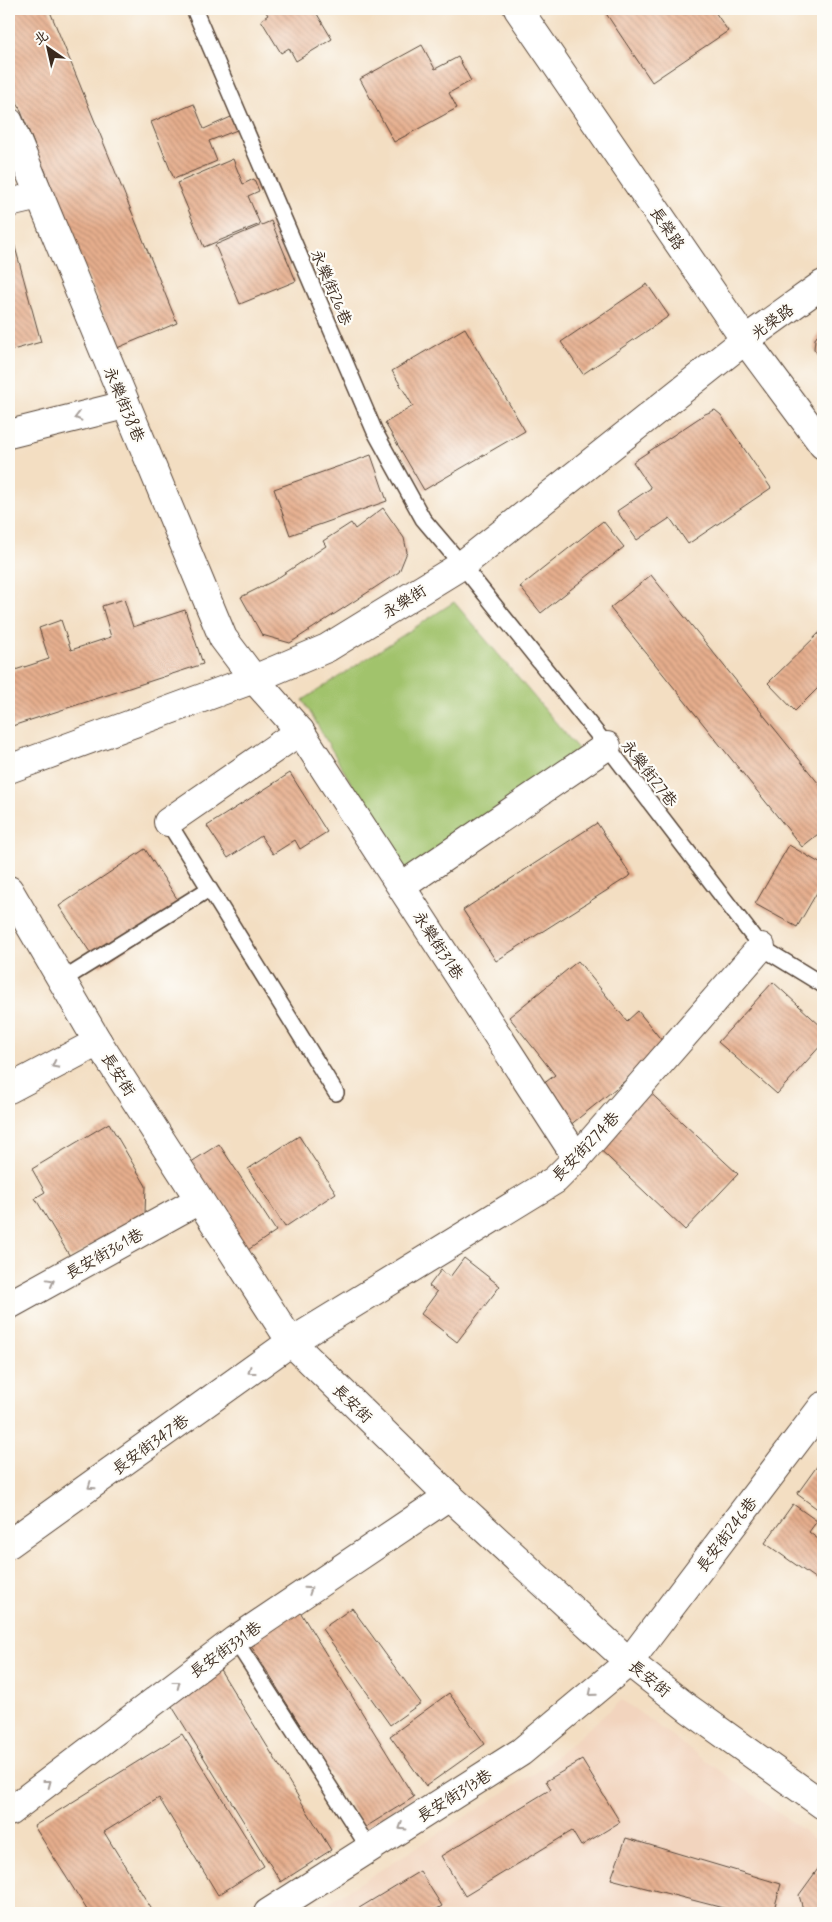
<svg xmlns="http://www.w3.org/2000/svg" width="832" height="1922" font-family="Mynerve,'LXGW WenKai TC',sans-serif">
  <defs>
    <pattern id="building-back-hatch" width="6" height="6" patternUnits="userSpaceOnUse" patternTransform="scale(1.25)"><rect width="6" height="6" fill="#e6ae8d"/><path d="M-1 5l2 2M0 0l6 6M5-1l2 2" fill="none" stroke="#bc8e73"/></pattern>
  </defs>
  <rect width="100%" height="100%" fill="#fdfcf7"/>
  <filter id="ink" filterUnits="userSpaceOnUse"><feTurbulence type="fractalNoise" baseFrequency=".02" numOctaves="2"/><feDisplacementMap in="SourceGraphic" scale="10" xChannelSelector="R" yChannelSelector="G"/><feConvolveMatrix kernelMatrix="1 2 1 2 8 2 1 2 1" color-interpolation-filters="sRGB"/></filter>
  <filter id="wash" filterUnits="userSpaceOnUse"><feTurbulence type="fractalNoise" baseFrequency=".0096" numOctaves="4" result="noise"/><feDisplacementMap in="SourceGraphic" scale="20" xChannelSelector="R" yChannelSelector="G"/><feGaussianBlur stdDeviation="1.12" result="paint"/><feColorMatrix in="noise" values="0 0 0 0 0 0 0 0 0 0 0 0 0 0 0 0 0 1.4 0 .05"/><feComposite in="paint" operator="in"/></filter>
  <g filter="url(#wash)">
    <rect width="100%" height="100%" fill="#f3dec2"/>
    <!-- built -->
    <polygon fill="#f2d4be" points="622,1700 823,1845 823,1913 312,1913 540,1770"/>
    <!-- green -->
    <polygon fill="#a1c36c" stroke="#6e7645" points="454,602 579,750 403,873 303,700"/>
    <g id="blocks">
      <!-- building -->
      <g fill="url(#building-back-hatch)">
        <polygon points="9,9 49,9 177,323 117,348 85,269 74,273 67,257 78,253 60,208 50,212 44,198 54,194 44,168 33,172 26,154 36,149 14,94 9,95"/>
        <polygon points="264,9 314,9 332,39 296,61 289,48 281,53 261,20 268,15"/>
        <polygon points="603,9 713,9 728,31 652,82"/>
        <polygon points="422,45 435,69 458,57 471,81 449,93 457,108 394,142 360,79"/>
        <polygon points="194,104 204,129 231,117 237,130 209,141 217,161 174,179 151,122"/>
        <polygon points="233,159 243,184 254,179 259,191 248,196 260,224 204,247 177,183"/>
        <polygon points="271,221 296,281 240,304 215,245"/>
        <polygon points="9,225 41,342 9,351"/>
        <polygon points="647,284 669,316 583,374 561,342"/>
        <polygon points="823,327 823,362 814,349 815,339"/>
        <polygon points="465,328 525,431 424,490 385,423 413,406 392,371"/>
        <polygon points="715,410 721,415 771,488 688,544 670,518 637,540 617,511 651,488 633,462 705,414"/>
        <polygon points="371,455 387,501 290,535 274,489"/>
        <polygon points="383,508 404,538 407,552 399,572 290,643 262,635 241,597 273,581 326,546 323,541 351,523 355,529"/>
        <polygon points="603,521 624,547 541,613 520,587"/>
        <polygon points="651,575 823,789 823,830 802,847 610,608"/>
        <polygon points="124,599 133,627 185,610 203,664 9,727 9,672 49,659 39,628 61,620 71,650 111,637 102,606"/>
        <polygon points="823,629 823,683 795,711 768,683"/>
        <polygon points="290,773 327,832 300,849 295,840 273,854 261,836 228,858 207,826"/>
        <polygon points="597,823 631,875 496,961 463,910"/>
        <polygon points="789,845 823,865 823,882 797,927 755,904"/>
        <polygon points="145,849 185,911 100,967 59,906"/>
        <polygon points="578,961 627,1021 638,1011 667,1047 569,1126 538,1088 555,1075 509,1017"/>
        <polygon points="773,982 823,1028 823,1043 777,1094 718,1042"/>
        <polygon points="643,1086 738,1174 685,1230 591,1141"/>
        <polygon points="109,1123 146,1186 145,1213 71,1258 35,1198 45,1192 32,1169"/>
        <polygon points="299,1136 336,1193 285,1227 248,1169"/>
        <polygon points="219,1144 276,1231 239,1256 182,1168"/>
        <polygon points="464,1258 500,1286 457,1342 421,1314 437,1292 429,1286 441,1270 450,1277"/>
        <polygon points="823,1458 823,1513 797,1494"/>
        <polygon points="793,1504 817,1521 809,1532 823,1543 823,1584 765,1543"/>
        <polygon points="352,1608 421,1703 390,1725 322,1629"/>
        <polygon points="299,1610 414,1797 364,1828 248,1641"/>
        <polygon points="216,1663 331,1850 281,1882 165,1695"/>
        <polygon points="449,1693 485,1744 426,1786 390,1736"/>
        <polygon points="182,1734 264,1866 218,1895 159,1798 104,1832 154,1913 89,1913 34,1826"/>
        <polygon points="582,1760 620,1822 581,1846 572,1831 465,1896 441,1856 551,1789 546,1781"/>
        <polygon points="626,1838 781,1884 773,1913 725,1913 727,1909 611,1879"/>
        <polygon points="820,1866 823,1869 823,1913 804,1913 799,1895"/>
        <polygon points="420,1871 442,1906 430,1913 351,1913"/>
      </g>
    </g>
  </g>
  <g filter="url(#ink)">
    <use href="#blocks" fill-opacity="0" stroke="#574537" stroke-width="1"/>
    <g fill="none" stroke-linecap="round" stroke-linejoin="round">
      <!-- lane casing -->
      <g stroke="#574537" stroke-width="18">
        <g id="lane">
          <polyline points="194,9 375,432 423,519 462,565 607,746 761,947 823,985"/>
          <polyline points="168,822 336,1093"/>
          <polyline points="61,981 209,889"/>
          <polyline points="235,1640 369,1848"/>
        </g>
      </g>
      <!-- street casing -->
      <g stroke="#574537" stroke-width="30">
        <g id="street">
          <polyline points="9,122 223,638 254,679 300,731 577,1158"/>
          <polyline points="9,203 39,196"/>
          <polyline points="9,434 125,405"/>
          <polyline points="168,822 300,731"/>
          <polyline points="402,886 607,746"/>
          <polyline points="9,890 98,1042 291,1342 449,1496 629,1662 689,1709 823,1805"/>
          <polyline points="9,1089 98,1042"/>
          <polyline points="9,1305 199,1200"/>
          <polyline points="9,1544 291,1342 555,1180 577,1158 761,947"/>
          <polyline points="9,1812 235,1640 449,1496"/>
          <polyline points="268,1913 521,1752 629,1662 823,1406"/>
        </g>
      </g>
      <!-- secondary casing -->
      <g stroke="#574537" stroke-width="30">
        <g id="secondary">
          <polyline points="518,9 745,340 823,445"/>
          <polyline points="9,769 254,679 327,648 462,565 745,340 823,284"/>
        </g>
      </g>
      <!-- lane -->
      <use href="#lane" stroke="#fff" stroke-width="15"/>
      <!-- street -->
      <use href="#street" stroke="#fff" stroke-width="28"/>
      <!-- secondary -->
      <use href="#secondary" stroke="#fff" stroke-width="28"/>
    </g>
    <!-- one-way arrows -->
    <defs><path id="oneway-chevron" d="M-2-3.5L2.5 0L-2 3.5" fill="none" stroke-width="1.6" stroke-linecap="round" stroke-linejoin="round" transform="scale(1.25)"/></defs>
    <g stroke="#a79f9a">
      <use href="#oneway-chevron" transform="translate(78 417) rotate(166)"/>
      <use href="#oneway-chevron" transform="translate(55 1065) rotate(153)"/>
      <use href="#oneway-chevron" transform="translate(51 1282) rotate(-29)"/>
      <use href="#oneway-chevron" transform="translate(251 1371) rotate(144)"/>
      <use href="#oneway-chevron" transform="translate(91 1486) rotate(145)"/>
      <use href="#oneway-chevron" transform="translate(309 1590) rotate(-34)"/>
      <use href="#oneway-chevron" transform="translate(177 1684) rotate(-37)"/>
      <use href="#oneway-chevron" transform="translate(592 1693) rotate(140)"/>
      <use href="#oneway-chevron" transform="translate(48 1783) rotate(-37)"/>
      <use href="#oneway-chevron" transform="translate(402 1827) rotate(148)"/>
    </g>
  </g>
  <g text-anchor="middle" stroke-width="4.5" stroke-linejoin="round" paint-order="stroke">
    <!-- street labels -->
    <g font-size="16" fill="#3b2a1e" stroke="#fdfcf7">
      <text transform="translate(668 228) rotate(56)" y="6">長榮路</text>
      <text transform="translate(332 287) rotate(67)" y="6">永樂街26巷</text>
      <text transform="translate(772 321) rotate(-36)" y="6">光榮路</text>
      <text transform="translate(125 404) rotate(67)" y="6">永樂街38巷</text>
      <text transform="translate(404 601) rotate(-32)" y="6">永樂街</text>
      <text transform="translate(650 773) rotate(52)" y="6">永樂街27巷</text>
      <text transform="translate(439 945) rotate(57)" y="6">永樂街31巷</text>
      <text transform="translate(119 1074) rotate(57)" y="6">長安街</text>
      <text transform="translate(585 1146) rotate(-46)" y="6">長安街274巷</text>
      <text transform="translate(104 1253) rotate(-29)" y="6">長安街361巷</text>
      <text transform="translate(353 1403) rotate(44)" y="6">長安街</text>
      <text transform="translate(150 1444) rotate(-36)" y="6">長安街347巷</text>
      <text transform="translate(726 1534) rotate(-53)" y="6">長安街246巷</text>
      <text transform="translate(225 1649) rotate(-36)" y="6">長安街331巷</text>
      <text transform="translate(650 1678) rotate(39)" y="6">長安街</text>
      <text transform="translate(454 1795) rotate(-32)" y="6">長安街313巷</text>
    </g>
  </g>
  <!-- margin -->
  <rect width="832" height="1922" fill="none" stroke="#fdfcf7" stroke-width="30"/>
  <!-- north arrow -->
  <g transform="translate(48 48) rotate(326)" stroke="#fdfcf7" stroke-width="4" paint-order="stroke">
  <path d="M0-4L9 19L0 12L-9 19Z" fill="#3b2a1e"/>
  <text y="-8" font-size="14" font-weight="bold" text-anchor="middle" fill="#3b2a1e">北</text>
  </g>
</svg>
